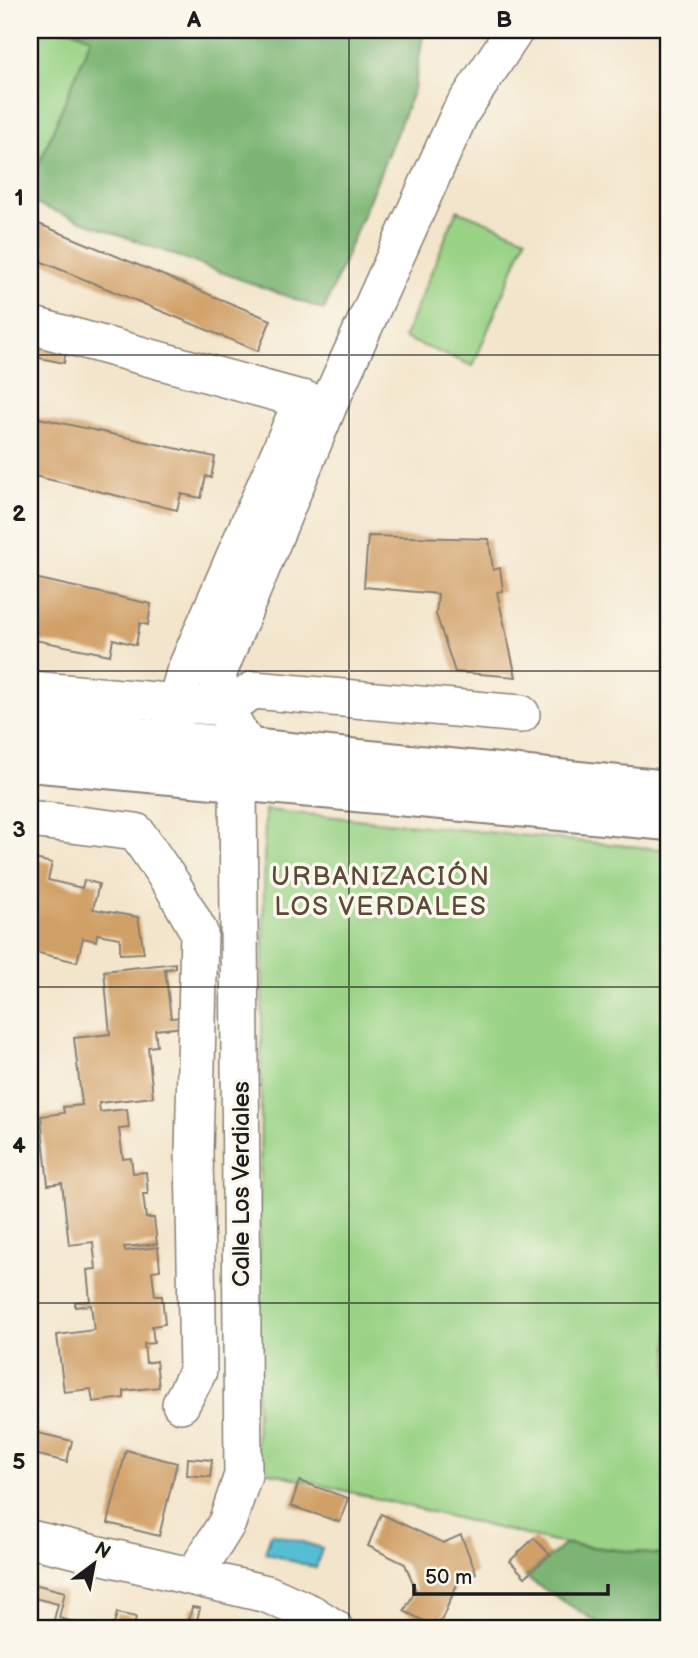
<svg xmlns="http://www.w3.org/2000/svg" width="698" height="1658" font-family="'Balsamiq Sans',sans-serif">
  <rect width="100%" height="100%" fill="#fbf7ec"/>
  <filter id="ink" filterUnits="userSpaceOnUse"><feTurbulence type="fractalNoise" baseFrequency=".0143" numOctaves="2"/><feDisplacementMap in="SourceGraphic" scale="14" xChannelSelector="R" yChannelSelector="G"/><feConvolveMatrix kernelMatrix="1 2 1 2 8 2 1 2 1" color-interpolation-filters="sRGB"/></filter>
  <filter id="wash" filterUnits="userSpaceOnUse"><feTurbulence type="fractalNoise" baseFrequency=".00686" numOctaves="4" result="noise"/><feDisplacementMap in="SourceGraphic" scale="28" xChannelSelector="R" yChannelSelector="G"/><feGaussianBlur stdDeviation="1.57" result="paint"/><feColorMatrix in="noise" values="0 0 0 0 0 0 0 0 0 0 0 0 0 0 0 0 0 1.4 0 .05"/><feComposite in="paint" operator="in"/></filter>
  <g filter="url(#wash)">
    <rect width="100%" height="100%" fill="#f3e5cb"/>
    <!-- green -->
    <g fill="#9ad386" stroke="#5b7851" stroke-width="2">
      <polygon points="30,30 72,30 92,38 30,186"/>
      <polygon points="457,210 526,238 473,366 404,338"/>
      <polygon points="265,810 668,850 668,1556 554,1542 256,1469"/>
    </g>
    <!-- forest -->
    <g fill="#7bb573" stroke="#4c6848" stroke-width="2">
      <polygon points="72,30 424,30 414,90 324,310 30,202 30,186 91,38"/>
      <polygon points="565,1544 668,1556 668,1628 606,1628 525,1577"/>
    </g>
    <!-- water -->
    <polygon fill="#56bed3" stroke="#396d78" stroke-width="2" points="271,1533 322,1548 316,1568 265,1553"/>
    <g id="blocks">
      <!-- building -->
      <g fill="#d1a068">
        <polygon points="39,224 271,320 258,351 30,257 30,248"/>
        <polygon points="30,341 66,349 64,363 30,356"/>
        <polygon points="30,416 215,457 211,478 206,476 201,498 181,494 177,510 30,475"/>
        <polygon points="368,536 489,539 493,570 500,568 503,591 497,592 516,677 455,672 436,614 438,594 364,587"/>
        <polygon points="30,577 151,604 148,625 140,623 136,645 113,639 110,655 30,639"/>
        <polygon points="30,858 52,863 48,880 82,888 84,880 99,884 93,909 138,917 144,953 120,954 120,938 97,934 96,941 83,938 77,962 30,951"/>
        <polygon points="175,963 175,968 165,969 171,1018 183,1017 184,1027 155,1030 157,1046 148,1047 153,1097 99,1103 100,1112 127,1109 129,1128 119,1129 123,1159 131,1158 133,1173 146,1172 148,1194 143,1194 146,1218 154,1218 157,1244 124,1247 125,1251 158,1247 160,1270 152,1271 155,1296 162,1296 165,1324 152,1326 154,1343 144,1344 146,1363 156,1361 159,1387 124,1391 124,1398 93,1402 91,1389 64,1392 57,1335 94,1330 91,1305 75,1307 75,1302 90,1301 87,1270 96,1269 93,1242 69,1245 62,1183 48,1185 41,1116 64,1113 63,1107 82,1105 74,1038 110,1034 104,971"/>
        <polygon points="30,1431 72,1441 67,1462 30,1453"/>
        <polygon points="126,1450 177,1463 159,1536 108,1523"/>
        <polygon points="188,1458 212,1460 210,1477 187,1475"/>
        <polygon points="299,1481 348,1498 340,1522 291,1506"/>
        <polygon points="381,1514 443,1543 461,1535 476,1573 459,1580 438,1628 404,1611 416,1590 405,1564 368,1546"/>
        <polygon points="534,1538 550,1555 525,1577 510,1561"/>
        <polygon points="30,1583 65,1592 59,1618 96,1628 52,1628 58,1604 30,1597"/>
        <polygon points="192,1607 200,1608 195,1628 187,1628"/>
        <polygon points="117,1613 136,1617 134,1628 113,1628"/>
      </g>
    </g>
  </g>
  <g filter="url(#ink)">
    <use href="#blocks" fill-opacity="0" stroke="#888074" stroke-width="2"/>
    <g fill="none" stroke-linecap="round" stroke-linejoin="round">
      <!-- minor casing -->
      <g stroke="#888074" stroke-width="40">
        <g id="minor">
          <polyline points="30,325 326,406"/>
          <polyline points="30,690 224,707 254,690 521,714"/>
          <polyline points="172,729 176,704 185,672 303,399"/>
          <polyline points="248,748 224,707 217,675 328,406 460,113 515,30"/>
          <polyline points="30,819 136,832 173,886 199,932 194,1154 198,1371 181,1404"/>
          <polyline points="30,1539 267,1594 312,1614 334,1628"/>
          <polyline points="194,1576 227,1523 243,1475 238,780"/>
        </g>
      </g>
      <!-- major casing -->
      <g stroke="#888074" stroke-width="42">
        <g id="major">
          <polyline points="30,726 668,790"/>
          <polyline points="30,762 668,821"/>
        </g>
      </g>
      <!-- minor -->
      <use href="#minor" stroke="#fff" stroke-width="37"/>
      <!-- major -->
      <use href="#major" stroke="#fff" stroke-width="38"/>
    </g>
  </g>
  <!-- grid -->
  <path fill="none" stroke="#1c1c1c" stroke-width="2" stroke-opacity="0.55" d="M349,30V1628M30,355H668M30,671H668M30,987H668M30,1303H668"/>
  <g text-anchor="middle" stroke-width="7" stroke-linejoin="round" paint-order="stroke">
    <!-- street labels -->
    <g font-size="24" fill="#1c1c1c" stroke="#fbf7ec">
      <text transform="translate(241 1184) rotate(-90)" y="8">Calle Los Verdiales</text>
    </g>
    <!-- neighbourhood labels -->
    <g font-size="26" letter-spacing="2" fill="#5b4a37" stroke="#fbf7ec">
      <text x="381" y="885">URBANIZACIÓN<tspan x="381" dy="30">LOS VERDALES</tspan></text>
    </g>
  </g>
  <!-- margin -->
  <rect width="698" height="1658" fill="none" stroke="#fbf7ec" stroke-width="77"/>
  <!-- north arrow -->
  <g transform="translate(94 1564) rotate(32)" stroke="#fbf7ec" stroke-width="5" paint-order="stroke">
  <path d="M0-5L12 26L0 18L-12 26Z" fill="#1c1c1c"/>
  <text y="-10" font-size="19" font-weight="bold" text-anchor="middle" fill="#1c1c1c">N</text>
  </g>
  <!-- scale -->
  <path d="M414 1584v10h194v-10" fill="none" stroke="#1c1c1c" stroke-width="3.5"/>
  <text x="425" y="1584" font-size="21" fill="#1c1c1c" stroke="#fbf7ec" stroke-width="5" paint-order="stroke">50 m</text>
  <rect x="38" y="38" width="622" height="1582" fill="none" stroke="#1c1c1c" stroke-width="2.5"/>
  <g font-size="23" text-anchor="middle" font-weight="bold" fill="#1c1c1c">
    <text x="194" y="27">A</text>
    <text x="504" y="27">B</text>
    <text x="19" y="205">1</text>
    <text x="19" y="521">2</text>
    <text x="19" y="837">3</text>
    <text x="19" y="1153">4</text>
    <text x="19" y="1469">5</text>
  </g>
</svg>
